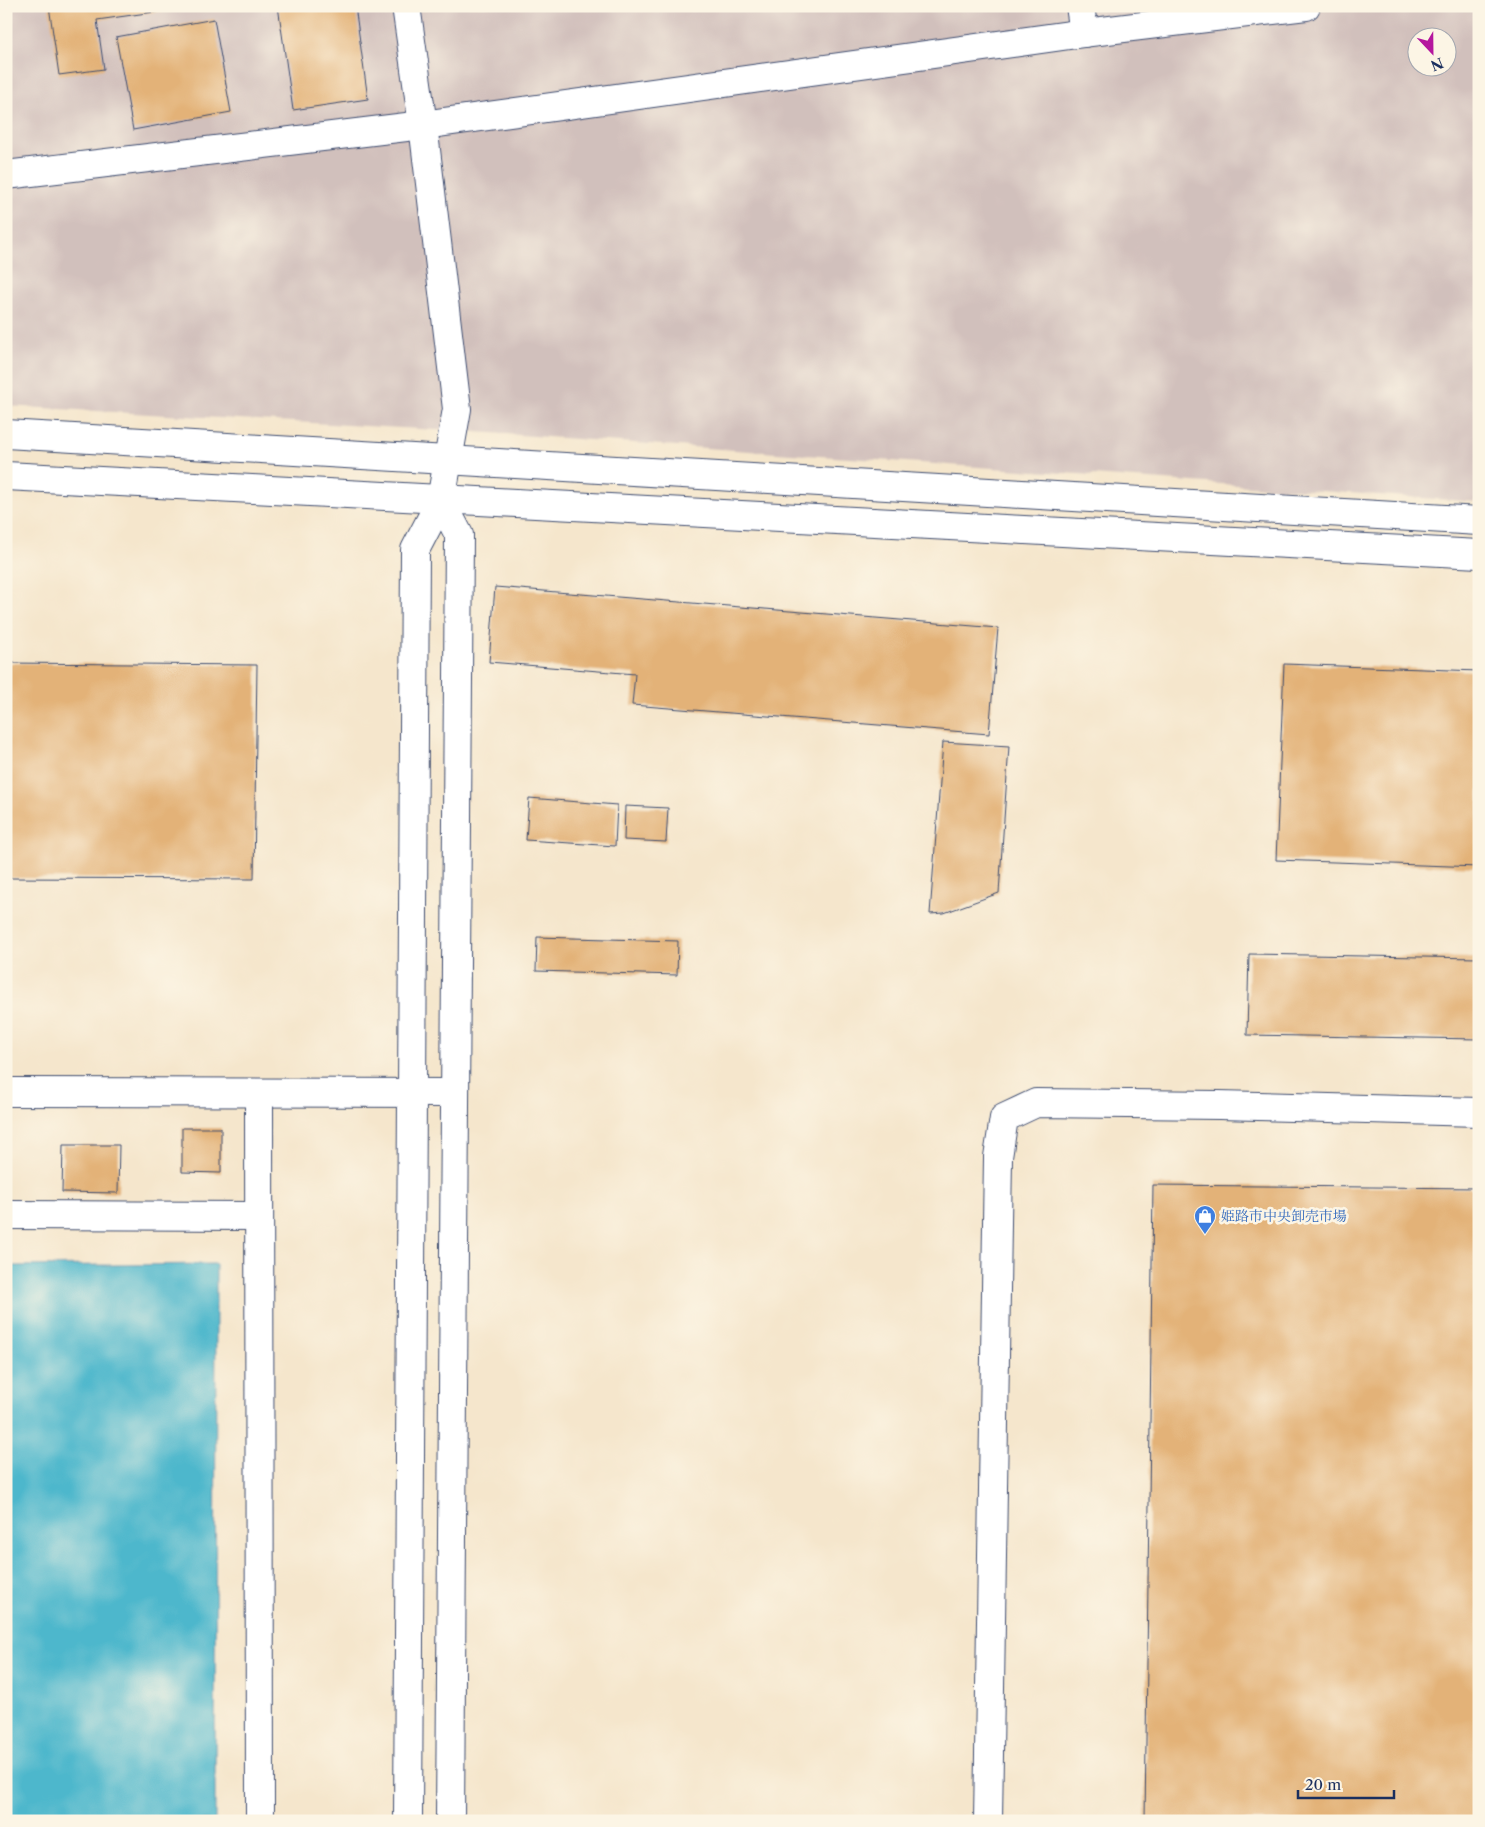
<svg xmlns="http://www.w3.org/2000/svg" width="1485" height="1827" font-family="'Libre Caslon Text','Noto Serif JP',serif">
  <rect width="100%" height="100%" fill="#fcf5e5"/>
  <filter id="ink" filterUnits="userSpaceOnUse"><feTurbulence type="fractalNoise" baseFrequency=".02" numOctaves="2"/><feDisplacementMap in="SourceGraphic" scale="10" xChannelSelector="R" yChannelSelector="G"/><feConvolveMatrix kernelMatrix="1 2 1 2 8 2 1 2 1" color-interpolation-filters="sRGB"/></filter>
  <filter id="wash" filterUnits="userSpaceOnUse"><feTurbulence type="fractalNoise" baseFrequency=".0096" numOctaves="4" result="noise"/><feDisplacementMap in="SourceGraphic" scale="20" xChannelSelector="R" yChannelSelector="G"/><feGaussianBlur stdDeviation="1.12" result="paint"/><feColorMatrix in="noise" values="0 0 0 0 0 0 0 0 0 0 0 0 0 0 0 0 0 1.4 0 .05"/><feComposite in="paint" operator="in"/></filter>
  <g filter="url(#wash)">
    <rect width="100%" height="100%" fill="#f5e6cc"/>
    <!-- industrial -->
    <path fill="#d1c0bc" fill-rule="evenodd" d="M6,6H1479V502L491,433L6,406ZM1418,38H1448V68H1418Z"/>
    <!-- water -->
    <polygon fill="#4eb7cc" stroke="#347395" points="216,1264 215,1821 6,1821 6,1266"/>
    <g id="blocks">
      <!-- building -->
      <g fill="#e3b278">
        <polygon points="49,6 190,6 190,7 97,20 104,69 59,75"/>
        <polygon points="278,6 355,6 368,99 293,110"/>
        <polygon points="214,19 231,112 133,130 116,37"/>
        <polygon points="495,587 998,628 989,734 632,705 635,674 489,662"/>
        <polygon points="6,663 257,665 254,879 6,878"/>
        <polygon points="1284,664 1479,671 1479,867 1276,860"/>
        <polygon points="943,742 1009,746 999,893 944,913 930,914"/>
        <polygon points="529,798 617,805 615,846 526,840"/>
        <polygon points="625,806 668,808 666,842 624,840"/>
        <polygon points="537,937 678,941 677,975 536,971"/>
        <polygon points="1249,954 1479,958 1479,1039 1247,1035"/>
        <polygon points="182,1128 221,1128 221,1173 182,1172"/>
        <polygon points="63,1145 119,1145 118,1193 62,1192"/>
        <polygon points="1153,1185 1479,1188 1479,1821 1145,1821"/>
      </g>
    </g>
  </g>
  <g filter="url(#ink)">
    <use href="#blocks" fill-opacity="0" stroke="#3c4a6e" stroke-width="1"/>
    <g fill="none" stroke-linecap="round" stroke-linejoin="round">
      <!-- minor casing -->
      <g stroke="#3c4a6e" stroke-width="30">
        <g id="minor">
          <polyline points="406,6 423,125 457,409 441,500 459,535 450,1821"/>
          <polyline points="1080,6 1084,33"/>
          <polyline points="6,175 423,125 1084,33 1306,6"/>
          <polyline points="6,434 1479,521"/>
          <polyline points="6,476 1479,554"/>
          <polyline points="6,1092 455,1093"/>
          <polyline points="259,1093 260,1821"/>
          <polyline points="6,1215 259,1216"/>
          <polyline points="408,1821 415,550 441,500"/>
          <polyline points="988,1821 998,1157 1004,1118 1036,1103 1219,1105 1479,1112"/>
        </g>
      </g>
      <!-- minor -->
      <use href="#minor" stroke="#fff" stroke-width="28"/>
    </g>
  </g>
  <!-- icons -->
  <defs>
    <g id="shop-pin" transform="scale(1.125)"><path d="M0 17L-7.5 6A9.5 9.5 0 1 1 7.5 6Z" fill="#3f7fe0" stroke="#fcf5e5"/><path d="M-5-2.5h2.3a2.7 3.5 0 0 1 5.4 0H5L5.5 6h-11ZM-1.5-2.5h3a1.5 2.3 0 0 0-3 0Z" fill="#fff"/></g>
  </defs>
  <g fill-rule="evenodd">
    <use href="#shop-pin" x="1205" y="1216"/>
  </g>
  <g text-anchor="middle" stroke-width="5" stroke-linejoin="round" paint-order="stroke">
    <!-- shop labels -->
    <g font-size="14" fill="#366cbe" stroke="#fcf5e5" text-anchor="start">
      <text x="1221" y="1221">姫路市中央卸売市場</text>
    </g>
  </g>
  <!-- margin -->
  <rect width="1485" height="1827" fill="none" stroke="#fcf5e5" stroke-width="25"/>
  <!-- north arrow -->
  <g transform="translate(1432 52) rotate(158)"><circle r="24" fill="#fcf5e5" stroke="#a2a6af"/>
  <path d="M0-4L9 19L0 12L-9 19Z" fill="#b5179e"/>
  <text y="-8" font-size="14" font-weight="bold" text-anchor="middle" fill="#1b2f5e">N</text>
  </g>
  <!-- scale -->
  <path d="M1298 1790v8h96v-8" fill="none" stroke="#1b2f5e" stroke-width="2.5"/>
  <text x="1305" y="1790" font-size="15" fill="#1b2f5e" stroke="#fcf5e5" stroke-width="4" paint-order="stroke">20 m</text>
</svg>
